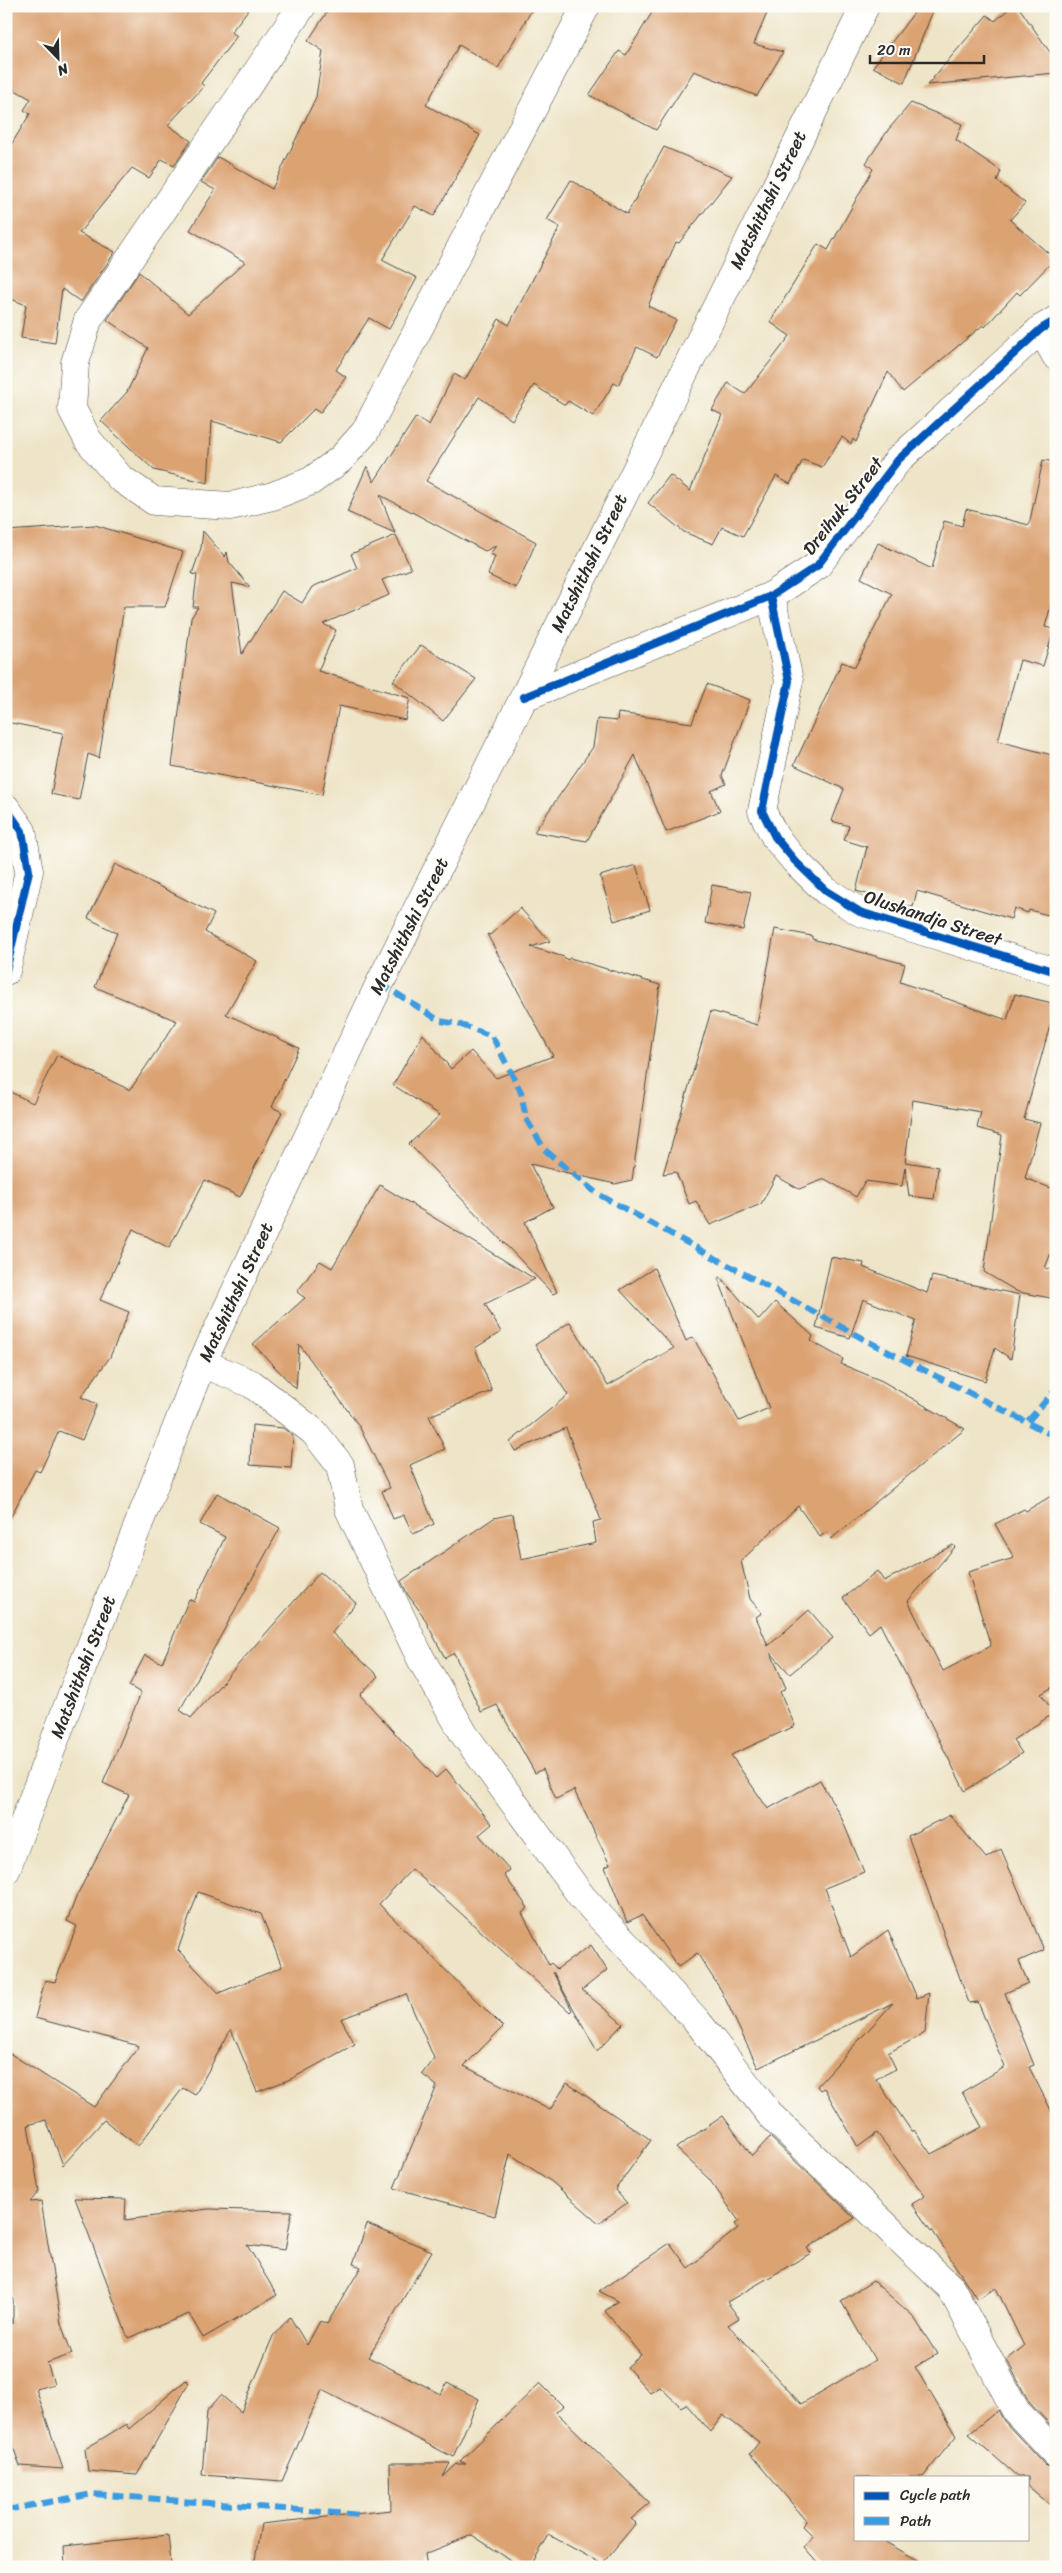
<svg xmlns="http://www.w3.org/2000/svg" width="1062" height="2573" font-family="Sriracha,sans-serif">
  <rect width="100%" height="100%" fill="#fdfcf7"/>
  <filter id="ink" filterUnits="userSpaceOnUse"><feTurbulence type="fractalNoise" baseFrequency=".02" numOctaves="2"/><feDisplacementMap in="SourceGraphic" scale="10" xChannelSelector="R" yChannelSelector="G"/><feConvolveMatrix kernelMatrix="1 2 1 2 8 2 1 2 1" color-interpolation-filters="sRGB"/></filter>
  <filter id="wash" filterUnits="userSpaceOnUse"><feTurbulence type="fractalNoise" baseFrequency=".0096" numOctaves="4" result="noise"/><feDisplacementMap in="SourceGraphic" scale="20" xChannelSelector="R" yChannelSelector="G"/><feGaussianBlur stdDeviation="1.12" result="paint"/><feColorMatrix in="noise" values="0 0 0 0 0 0 0 0 0 0 0 0 0 0 0 0 0 1.4 0 .05"/><feComposite in="paint" operator="in"/></filter>
  <g filter="url(#wash)">
    <rect width="100%" height="100%" fill="#eee4c7"/>
    <g id="blocks">
      <!-- building -->
      <g fill="#dba272" fill-rule="evenodd">
        <polygon points="6,6 251,6 231,32 237,36 201,83 204,86 168,125 191,141 174,166 162,159 149,178 132,168 79,233 115,252 81,302 62,289 55,343 21,338 26,305 6,297 6,153 30,114 24,110 31,99 6,85"/>
        <polygon points="331,6 534,6 498,68 459,45 426,105 480,135 434,216 415,206 382,260 417,278 389,329 369,318 336,370 346,377 320,413 314,409 281,442 212,421 208,483 154,470 101,421 127,392 148,348 107,320 139,272 188,314 245,262 190,230 215,190 201,182 218,157 272,189 316,97 323,51 308,41"/>
        <polygon points="656,6 770,6 754,44 783,52 757,96 694,71 656,130 589,95 619,51 626,55"/>
        <polygon points="919,6 935,6 904,83 873,67"/>
        <polygon points="1012,6 1018,6 1056,61 1056,73 927,85 987,15 995,21"/>
        <polygon points="911,103 962,124 956,140 1001,171 997,181 1025,203 1010,220 1055,259 1020,295 1017,292 985,327 983,325 903,392 888,372 856,442 853,439 851,444 842,437 822,467 803,460 790,484 776,476 743,536 722,527 713,544 684,532 648,503 670,475 690,491 722,415 712,410 728,383 745,394 790,336 770,322 818,244 828,250 873,169 866,163 888,130"/>
        <polygon points="664,147 732,176 679,243 676,242 648,306 676,320 657,357 637,347 618,385 614,383 593,416 568,401 565,405 534,385 512,420 479,397 426,481 536,542 516,588 488,575 495,556 490,554 496,546 485,551 380,495 395,533 347,512 367,466 374,482 416,417 429,425 454,374 465,380 499,319 509,325 560,227 547,220 571,180 627,214"/>
        <polygon points="1043,460 1056,462 1056,587 1045,627 1054,629 1043,666 1020,660 998,741 1056,756 1056,883 1048,915 1029,910 1028,913 1014,908 1011,919 917,891 913,907 856,891 867,847 844,840 849,826 832,821 844,789 794,765 842,662 855,667 892,594 861,578 878,543 932,569 944,521 962,526 966,509 1029,525"/>
        <polygon points="95,525 183,552 165,607 124,607 99,758 88,754 79,800 51,794 63,733 6,722 6,531"/>
        <polygon points="203,531 225,557 227,552 229,562 250,587 232,583 242,654 282,591 302,603 312,587 357,568 351,554 396,535 411,569 382,580 389,595 323,624 336,630 318,671 410,698 405,720 339,706 322,795 172,766 191,618 198,607 193,607 197,575 192,574 201,548"/>
        <polygon points="421,645 476,679 443,721 393,681"/>
        <polygon points="707,684 750,700 722,776 726,784 711,791 720,811 666,832 635,755 587,841 534,832 593,747 597,719 617,721 618,713 692,723"/>
        <polygon points="115,864 214,914 205,932 257,961 226,1014 299,1048 272,1107 282,1112 240,1197 205,1180 169,1248 133,1229 100,1300 129,1312 110,1357 81,1397 97,1404 82,1440 59,1431 40,1472 35,1470 6,1526 6,1090 33,1103 57,1055 130,1090 177,1021 95,987 117,933 88,918"/>
        <polygon points="636,865 650,910 614,921 600,876"/>
        <polygon points="712,885 751,892 743,930 705,923"/>
        <polygon points="520,908 550,941 531,947 564,957 567,960 570,958 660,985 632,1180 615,1184 530,1164 553,1207 525,1222 557,1292 553,1294 409,1144 440,1115 393,1085 423,1034 451,1069 471,1051 496,1078 553,1056 487,934 490,935"/>
        <polygon points="775,929 812,936 812,939 905,964 900,982 1007,1020 1015,994 1056,1004 1024,1119 1040,1123 1025,1178 1056,1190 1056,1240 1045,1268 1056,1270 1056,1299 1018,1292 984,1272 1002,1135 977,1128 981,1112 913,1100 905,1162 938,1167 934,1199 909,1196 905,1167 902,1186 865,1181 856,1197 825,1179 799,1189 776,1176 761,1204 710,1225 696,1201 689,1204 676,1172 663,1174 711,1011 757,1025"/>
        <polygon points="380,1185 535,1279 485,1304 501,1332 475,1348 492,1391 429,1416 445,1449 410,1465 434,1524 413,1534 404,1515 393,1519 382,1491 390,1488 359,1426 299,1344 296,1389 253,1344 305,1298 297,1292 320,1261 332,1268"/>
        <polygon points="831,1257 864,1263 863,1267 927,1293 932,1276 1020,1295 1011,1359 995,1348 985,1381 906,1356 916,1321 863,1299 850,1338 816,1328"/>
        <polygon points="654,1268 686,1341 693,1337 739,1421 769,1408 718,1278 720,1277 759,1320 775,1302 813,1336 811,1341 843,1359 841,1364 882,1381 965,1429 831,1539 827,1532 820,1537 798,1506 741,1561 750,1599 762,1613 756,1617 768,1646 809,1610 833,1638 790,1674 771,1653 786,1688 780,1692 795,1726 731,1755 768,1809 820,1780 841,1817 864,1872 825,1888 851,1957 888,1930 917,1998 929,1993 925,2033 888,2053 896,2069 876,2079 912,2132 914,2130 931,2154 982,2127 962,2092 1005,2067 978,2002 969,2003 908,1836 950,1815 986,1858 1001,1849 1044,1950 1019,1961 1028,1983 1005,1993 1034,2065 1029,2067 1056,2120 1056,2431 1029,2402 1007,2360 1024,2346 996,2288 977,2299 932,2230 931,2231 912,2204 925,2196 877,2133 858,2147 824,2088 820,2090 817,2086 893,2003 758,2068 721,1990 697,1953 678,1967 642,1915 627,1922 605,1867 610,1865 574,1790 556,1799 543,1769 535,1773 497,1705 481,1712 454,1653 445,1658 422,1614 408,1595 401,1581 494,1518 513,1514 521,1559 596,1543 593,1522 601,1520 566,1428 515,1451 510,1442 568,1395 535,1345 570,1322 608,1386 674,1348 620,1290"/>
        <polygon points="252,1425 283,1428 293,1436 291,1468 250,1465"/>
        <path d="M217,1493L280,1528L180,1710L191,1718L320,1572L356,1603L332,1633L378,1676L360,1695L436,1778L446,1769L492,1824L479,1835L510,1870L504,1875L528,1908L522,1913L549,1965L551,1963L557,1969L591,1945L607,1970L582,1990L623,2024L597,2051L553,1972L572,2010L570,2012L412,1869L379,1904L503,2027L464,2066L550,2110L567,2083L651,2140L615,2190L627,2203L599,2223L552,2182L510,2154L495,2216L394,2188L437,2086L422,2074L434,2058L406,1994L341,2019L355,2044L293,2078L257,2092L231,2029L195,2095L183,2088L138,2146L104,2120L63,2165L46,2120L28,2125L39,2191L30,2202L41,2201L61,2324L72,2354L47,2363L54,2384L36,2389L63,2469L20,2466L6,2427V2319L12,2318L13,2324V2301L6,2276V2051L94,2107L139,2046L35,2018L45,1980L55,1982L77,1926L67,1921L77,1895L129,1795L103,1783L141,1693L129,1686L145,1655L162,1663L189,1599L194,1602L225,1537L200,1524ZM198,1892L261,1914L282,1967L219,1993L178,1950Z"/>
        <polygon points="1056,1493 1056,1685 1041,1694 1054,1713 1013,1740 1022,1753 965,1791 880,1624 869,1633 843,1598 877,1571 884,1581 953,1545 955,1547 908,1601 943,1671 991,1646 968,1572 1014,1558 995,1524 1024,1509 1026,1511"/>
        <polygon points="723,2116 752,2156 770,2137 855,2218 807,2248 811,2253 727,2302 739,2318 728,2325 801,2404 875,2360 841,2301 873,2281 913,2316 937,2354 915,2367 956,2436 923,2477 856,2477 856,2539 880,2539 930,2567 821,2567 804,2548 813,2537 802,2526 806,2520 750,2454 759,2442 723,2415 710,2432 686,2404 681,2407 660,2387 650,2393 627,2367 641,2355 605,2311 618,2301 599,2291 670,2243 688,2268 738,2228 735,2224 739,2221 709,2179 676,2148"/>
        <polygon points="75,2198 126,2199 125,2220 208,2209 292,2211 285,2250 247,2245 277,2295 203,2338 189,2314 128,2338"/>
        <polygon points="367,2224 432,2251 368,2357 441,2394 447,2383 479,2399 453,2457 322,2390 282,2481 202,2475 207,2411 221,2395 241,2412 273,2336 290,2317 307,2345 320,2321 327,2324 361,2267 353,2264"/>
        <polygon points="186,2380 189,2383 137,2475 88,2471 85,2449 126,2424 129,2429"/>
        <polygon points="540,2383 563,2406 556,2412 650,2503 631,2519 636,2523 602,2564 549,2535 530,2567 521,2567 472,2535 425,2554 427,2567 254,2566 261,2524 391,2510 390,2463 450,2463 443,2477 457,2464 466,2464 460,2461"/>
        <polygon points="998,2410 1004,2421 1045,2465 1056,2469 1056,2510 1028,2486 1028,2477 1018,2477 969,2434"/>
        <polygon points="168,2535 171,2563 145,2567 65,2567 64,2546"/>
      </g>
    </g>
  </g>
  <g filter="url(#ink)">
    <use href="#blocks" fill-opacity="0" stroke="#484742" stroke-width="1"/>
    <g fill="none" stroke-linecap="round" stroke-linejoin="round">
      <!-- minor casing -->
      <g stroke="#484742" stroke-width="29">
        <g id="minor">
          <polyline points="302,6 88,320 75,363 72,409 88,440 120,478 154,501 231,506 273,496 311,481 341,459 365,432 586,6"/>
          <polyline points="1041,329 1056,356"/>
          <polyline points="771,596 789,681 762,811 775,837 795,861 826,891 860,912 1056,972"/>
          <polyline points="524,697 771,596 817,566 898,460 1041,329 1056,320"/>
          <polyline points="6,808 22,831 29,871 6,971"/>
          <polyline points="202,1363 252,1384 314,1432 340,1465 349,1509 421,1659 464,1734 582,1897 697,2021 772,2117 951,2288 1016,2411 1056,2454"/>
        </g>
      </g>
      <!-- major casing -->
      <g stroke="#484742" stroke-width="29">
        <polyline id="major" points="6,1870 77,1681 202,1363 380,983 524,697 865,6"/>
      </g>
      <!-- minor -->
      <use href="#minor" stroke="#fff" stroke-width="28"/>
      <!-- major -->
      <use href="#major" stroke="#fff" stroke-width="28"/>
      <!-- quiet -->
      <g stroke="#3d9ce1" stroke-width="6" stroke-dasharray="12 6" stroke-linecap="butt">
        <polyline points="380,983 440,1021 458,1024 492,1036 521,1092 526,1119 545,1150 596,1193 871,1343 1056,1437"/>
        <polyline points="1028,1421 1056,1389"/>
        <polyline points="6,2510 93,2494 361,2515"/>
      </g>
      <!-- cycleway casing -->
      <g stroke="#fdfcf7" stroke-width="11">
        <g id="cycleway">
          <polyline points="771,596 789,681 762,811 775,837 795,861 826,891 860,912 1056,972"/>
          <polyline points="524,697 771,596 817,566 898,460 1041,329 1056,320"/>
          <polyline points="6,808 22,831 29,871 6,971"/>
        </g>
      </g>
      <!-- cycleway -->
      <use href="#cycleway" stroke="#0057b8" stroke-width="8"/>
    </g>
  </g>
  <g text-anchor="middle" stroke-width="4.5" stroke-linejoin="round" paint-order="stroke">
    <!-- street labels -->
    <g font-size="18" fill="#2b2b2b" stroke="#fdfcf7">
      <text transform="translate(768 200) rotate(-64)" y="6">Matshithshi Street</text>
      <text transform="translate(843 506) rotate(-52)" y="6">Dreihuk Street</text>
      <text transform="translate(589 563) rotate(-64)" y="6">Matshithshi Street</text>
      <text transform="translate(933 918) rotate(18)" y="6">Olushandja Street</text>
      <text transform="translate(409 926) rotate(-63)" y="6">Matshithshi Street</text>
      <text transform="translate(236 1292) rotate(-65)" y="6">Matshithshi Street</text>
      <text transform="translate(83 1667) rotate(-69)" y="6">Matshithshi Street</text>
    </g>
  </g>
  <!-- margin -->
  <rect width="1062" height="2573" fill="none" stroke="#fdfcf7" stroke-width="25"/>
  <!-- legend -->
  <rect x="854" y="2476" width="175" height="65" fill="#fdfcf7" stroke="#a9a8a5"/>
  <rect x="864" y="2492" width="25" height="8" fill="#0057b8" stroke="#a9a8a5"/>
  <text x="900" y="2500" font-size="15" fill="#2b2b2b">Cycle path</text>
  <rect x="864" y="2517" width="25" height="8" fill="#3d9ce1" stroke="#a9a8a5"/>
  <text x="900" y="2526" font-size="15" fill="#2b2b2b">Path</text>
  <!-- north arrow -->
  <g transform="translate(58 58) rotate(157)" stroke="#fdfcf7" stroke-width="4" paint-order="stroke">
  <path d="M0-4L9 19L0 12L-9 19Z" fill="#2b2b2b"/>
  <text y="-8" font-size="14" font-weight="bold" text-anchor="middle" fill="#2b2b2b">N</text>
  </g>
  <!-- scale -->
  <path d="M870 55v8h114v-8" fill="none" stroke="#2b2b2b" stroke-width="2.5"/>
  <text x="877" y="55" font-size="15" fill="#2b2b2b" stroke="#fdfcf7" stroke-width="4" paint-order="stroke">20 m</text>
</svg>
